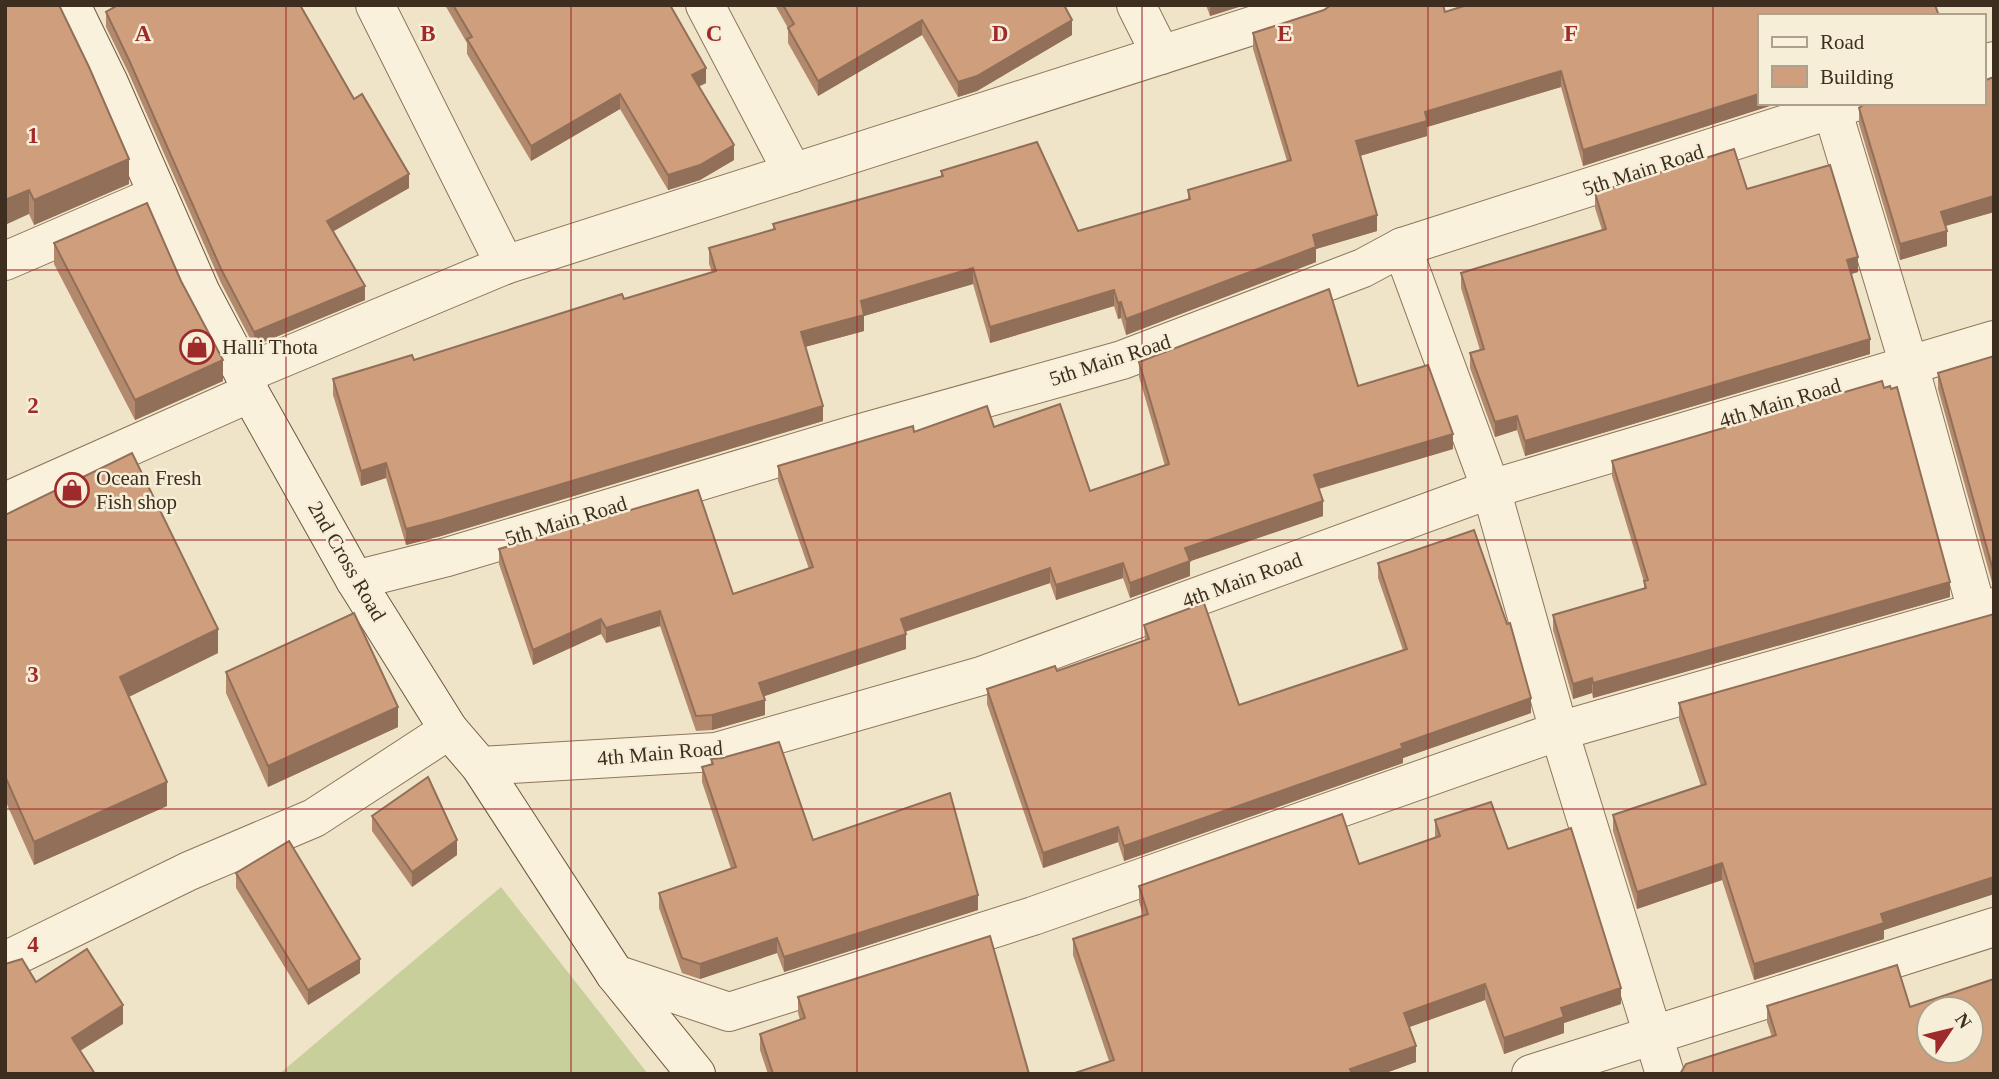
<svg xmlns="http://www.w3.org/2000/svg" width="1999" height="1079" font-family="'Times New Roman',serif">
  <rect width="100%" height="100%" fill="#f0e4c8"/>
  <!-- grass -->
  <polygon fill="#c9cf9b" points="501,887 648,1074 279,1074"/>
  <g fill="none" stroke-linecap="round" stroke-linejoin="round">
    <!-- street casing -->
    <g stroke="#8d765c" stroke-width="40">
      <g id="street">
        <polyline points="375,5 505,265"/>
        <polyline points="705,5 793,173"/>
        <polyline points="1136,5 1161,55"/>
        <polyline points="1983,64 1994,61"/>
        <polyline points="1832,109 1909,365 1977,611"/>
        <polyline points="1402,247 1491,489 1559,731 1665,1074"/>
        <polyline points="5,261 158,195"/>
        <polyline points="244,374 505,265 1317,5"/>
        <polyline points="5,502 250,393"/>
        <polyline points="355,580 447,557 854,435 1122,360 1363,268 1402,247 1852,103"/>
        <polyline points="480,766 716,752 981,676 1491,489 1994,340"/>
        <polyline points="5,961 189,871 314,818 449,730"/>
        <polyline points="615,974 729,1012 1033,916 1559,731 1994,607"/>
        <polyline points="1531,1074 1994,927"/>
      </g>
    </g>
    <!-- secondary casing -->
    <g stroke="#6f573f" stroke-width="40">
      <polyline id="secondary" points="71,5 109,83 201,293 244,374 250,393 355,580 449,730 480,766 615,974 696,1074"/>
    </g>
    <!-- street -->
    <use href="#street" stroke="#faf1dc" stroke-width="38"/>
    <!-- secondary -->
    <use href="#secondary" stroke="#faf1dc" stroke-width="38"/>
  </g>
  <!-- wall -->
  <g fill="#b2896c">
    <polygon points="5,5 129,184 34,225 29,214"/>
    <polygon points="445,5 670,5 706,83 699,86 734,160 700,180 668,190 620,109 531,161 467,54 467,43"/>
    <polygon points="775,5 1064,5 1072,35 977,91 958,97 922,35 818,96 788,43 788,28"/>
    <polygon points="1206,5 1245,5 1210,16"/>
    <polygon points="106,12 354,99 409,188 333,231 365,300 254,346 221,283 129,74 106,27"/>
    <polygon points="1445,12 1759,103 1779,103 1583,166 1561,87 1427,127 1427,136 1360,156 1377,231 1316,249 1316,262 1126,335 1121,318 1118,319 1114,306 990,343 973,284 864,316 864,331 805,347 823,421 441,536 406,545 386,478 361,486 333,395 333,379 414,360 624,299 712,272 709,264 709,248 773,230 773,224 941,177 941,171 1078,231 1188,200 1188,190 1287,161 1253,49 1253,33"/>
    <polygon points="1859,108 1994,212 1946,226 1947,246 1900,260 1859,124"/>
    <polygon points="1747,189 1858,272 1851,274 1870,354 1525,456 1517,430 1495,437 1470,368 1470,353 1480,350 1461,288 1461,273 1602,230 1595,208 1595,193"/>
    <polygon points="54,243 181,281 223,381 135,420 54,264"/>
    <polygon points="1994,356 1994,586 1993,586 1938,389 1938,373"/>
    <polygon points="1139,362 1358,386 1453,449 1319,489 1323,516 1190,561 1190,576 1130,598 1123,578 1056,600 1050,583 905,632 906,649 764,696 765,715 712,730 696,731 660,626 606,643 601,634 533,665 499,564 499,549 733,594 809,569 778,481 778,466 914,432 994,427 1090,491 1165,466 1139,377"/>
    <polygon points="1612,461 1950,597 1593,698 1592,693 1573,699 1553,630 1553,615 1644,589 1644,582 1612,476"/>
    <polygon points="5,515 218,653 129,697 167,806 34,865 5,800"/>
    <polygon points="1378,563 1531,713 1403,758 1403,763 1124,861 1118,842 1043,868 987,704 987,689 1057,671 1145,641 1144,625 1239,705 1403,650 1378,578"/>
    <polygon points="1994,614 1994,894 1884,930 1884,939 1754,980 1722,880 1637,909 1613,831 1613,815 1701,786 1679,720 1679,703"/>
    <polygon points="226,672 398,727 268,787 226,693"/>
    <polygon points="711,759 813,840 978,910 784,972 777,953 700,979 682,973 659,908 659,893 731,869 702,782 702,767 711,764"/>
    <polygon points="372,816 457,855 412,887 372,831"/>
    <polygon points="1435,820 1508,849 1621,1004 1564,1023 1564,1033 1504,1054 1485,1000 1409,1027 1416,1062 1383,1074 1072,1074 1109,1061 1073,955 1073,939 1143,915 1139,902 1139,886 1359,864 1435,838"/>
    <polygon points="236,873 360,973 308,1005 236,888"/>
    <polygon points="798,997 1029,1074 768,1074 760,1050 760,1034 800,1020 798,1013"/>
    <polygon points="1767,1006 1910,1007 1994,1074 1772,1037 1767,1022"/>
  </g>
  <!-- shaded-wall -->
  <g fill="#916f58">
    <polygon points="1210,5 1245,5 1210,16"/>
    <polygon points="922,20 922,35 818,96 818,81"/>
    <polygon points="1072,20 1072,35 977,91 958,97 958,82"/>
    <polygon points="706,68 706,83 692,90 692,75"/>
    <polygon points="1561,71 1561,87 1427,127 1427,136 1356,157 1356,141 1425,112"/>
    <polygon points="620,94 620,109 531,161 531,146"/>
    <polygon points="1759,94 1759,103 1779,103 1583,166 1583,150"/>
    <polygon points="734,145 734,160 700,180 668,190 668,175"/>
    <polygon points="129,159 129,184 34,225 34,200"/>
    <polygon points="409,174 409,188 327,235 327,221"/>
    <polygon points="29,190 29,214 5,225 5,200"/>
    <polygon points="1994,196 1994,212 1941,227 1941,212"/>
    <polygon points="1377,215 1377,231 1316,249 1316,262 1126,335 1126,319 1313,235"/>
    <polygon points="1947,231 1947,246 1900,260 1900,244"/>
    <polygon points="1858,257 1858,272 1847,275 1847,260"/>
    <polygon points="973,268 973,284 864,316 864,331 801,348 801,332 861,301"/>
    <polygon points="365,286 365,300 254,346 254,332"/>
    <polygon points="1114,290 1114,306 990,343 990,327"/>
    <polygon points="1121,302 1121,318 1118,319 1118,303"/>
    <polygon points="1870,339 1870,354 1525,456 1525,441"/>
    <polygon points="223,360 223,381 135,420 135,400"/>
    <polygon points="823,406 823,421 441,536 406,545 406,529"/>
    <polygon points="1517,416 1517,430 1495,437 1495,422"/>
    <polygon points="1453,434 1453,449 1314,490 1314,475"/>
    <polygon points="386,463 386,478 361,486 361,471"/>
    <polygon points="1323,501 1323,516 1185,563 1185,548"/>
    <polygon points="1190,561 1190,576 1130,598 1130,583"/>
    <polygon points="1123,563 1123,578 1056,600 1056,585"/>
    <polygon points="1050,568 1050,583 901,633 901,619"/>
    <polygon points="1950,582 1950,597 1593,698 1593,683"/>
    <polygon points="660,611 660,626 606,643 606,628"/>
    <polygon points="601,619 601,634 533,665 533,650"/>
    <polygon points="218,629 218,653 120,701 120,677"/>
    <polygon points="906,634 906,649 759,698 759,683"/>
    <polygon points="1592,678 1592,693 1573,699 1573,684"/>
    <polygon points="1531,698 1531,713 1403,758 1403,763 1124,861 1124,846 1401,744"/>
    <polygon points="765,700 765,715 712,730 712,715"/>
    <polygon points="398,707 398,727 268,787 268,766"/>
    <polygon points="167,782 167,806 34,865 34,842"/>
    <polygon points="1118,827 1118,842 1043,868 1043,853"/>
    <polygon points="457,840 457,855 412,887 412,872"/>
    <polygon points="1722,863 1722,880 1637,909 1637,892"/>
    <polygon points="1994,877 1994,894 1884,930 1884,939 1754,980 1754,964 1881,914"/>
    <polygon points="978,895 978,910 784,972 784,957"/>
    <polygon points="777,938 777,953 700,979 700,964"/>
    <polygon points="360,959 360,973 308,1005 308,990"/>
    <polygon points="1485,984 1485,1000 1404,1029 1404,1013"/>
    <polygon points="1621,988 1621,1004 1564,1023 1564,1033 1504,1054 1504,1038 1561,1008"/>
    <polygon points="123,1005 123,1024 72,1056 72,1038"/>
    <polygon points="1416,1046 1416,1062 1383,1074 1350,1074 1350,1069"/>
  </g>
  <!-- building -->
  <g fill="#cf9f7d" stroke="#916f58" stroke-width="2" fill-rule="evenodd">
    <polygon points="5,5 59,5 89,67 129,159 34,200 29,190 5,200"/>
    <polygon points="118,5 300,5 354,99 362,94 409,174 327,221 365,286 254,332 221,269 129,60 106,12"/>
    <polygon points="453,5 670,5 706,68 692,75 734,145 700,165 668,175 620,94 531,146 467,39 472,37"/>
    <polygon points="783,5 1064,5 1072,20 977,76 958,82 922,20 818,81 788,28 794,24"/>
    <polygon points="1331,5 1443,5 1445,12 1467,5 1935,5 1939,16 1759,16 1759,94 1583,150 1561,71 1425,112 1427,121 1356,141 1377,215 1313,235 1316,247 1126,319 1121,302 1118,303 1114,290 990,327 973,268 861,301 864,315 801,332 823,406 441,520 406,529 386,463 361,471 333,379 412,355 414,360 622,294 624,299 716,271 709,248 775,229 773,224 943,176 941,171 1037,142 1078,231 1190,199 1188,190 1291,160 1253,33 1324,10"/>
    <polygon points="1994,77 1994,196 1941,212 1947,231 1900,244 1859,108 1866,103 1983,103 1983,81"/>
    <polygon points="1734,149 1747,189 1830,165 1858,257 1847,260 1870,339 1525,441 1517,416 1495,422 1470,353 1484,349 1461,273 1606,229 1595,193"/>
    <polygon points="147,203 181,281 223,360 135,400 54,243"/>
    <polygon points="1329,289 1358,386 1428,365 1453,434 1314,475 1323,501 1185,548 1190,561 1130,583 1123,563 1056,585 1050,568 901,619 906,634 759,683 765,700 712,715 696,716 660,611 606,628 601,619 533,650 499,549 698,490 733,594 813,567 778,466 913,426 914,432 987,406 994,427 1060,404 1090,491 1169,464 1139,362"/>
    <polygon points="1994,356 1994,570 1993,570 1938,373"/>
    <polygon points="1882,381 1884,388 1890,386 1891,389 1897,387 1950,582 1593,683 1592,678 1573,684 1553,615 1646,588 1644,581 1648,580 1612,461"/>
    <polygon points="132,453 218,629 120,677 167,782 34,842 5,776 5,515"/>
    <polygon points="1474,530 1507,624 1510,623 1531,698 1401,744 1403,748 1124,846 1118,827 1043,853 987,689 1055,666 1057,671 1149,639 1144,625 1204,603 1239,705 1407,649 1378,563"/>
    <polygon points="354,613 398,707 268,766 226,672"/>
    <polygon points="1994,614 1994,877 1881,914 1884,923 1754,964 1722,863 1637,892 1613,815 1706,784 1679,703"/>
    <polygon points="779,742 813,840 950,793 978,895 784,957 777,938 700,964 682,958 659,893 736,867 702,767 713,764 711,759 722,758"/>
    <polygon points="428,777 457,840 412,872 372,816"/>
    <polygon points="1491,802 1508,849 1571,828 1621,988 1561,1008 1564,1017 1504,1038 1485,984 1404,1013 1416,1046 1350,1069 1352,1074 1072,1074 1114,1060 1073,939 1148,914 1139,886 1342,814 1359,864 1440,836 1435,820"/>
    <polygon points="289,841 360,959 308,990 236,873"/>
    <polygon points="990,936 1029,1074 773,1074 760,1034 805,1018 798,997"/>
    <polygon points="87,949 123,1005 72,1038 95,1074 5,1074 5,964 22,959 36,982"/>
    <path d="M1897,965L1910,1007L1994,979V1074H1680L1686,1064L1776,1035L1767,1006ZM1929,1009H1971V1051H1929Z"/>
  </g>
  <!-- grid -->
  <path fill="none" stroke="#9e2a2b" stroke-width="2" stroke-opacity="0.55" d="M286,5V1074M571,5V1074M857,5V1074M1142,5V1074M1428,5V1074M1713,5V1074M5,270H1994M5,540H1994M5,809H1994"/>
  <!-- icons -->
  <defs>
    <g id="shop-ring" transform="scale(1.75)"><circle r="9.5" fill="#f7eed8" stroke="#9e2a2b" stroke-width="1.5"/><path d="M-5-2.5h2.3a2.7 3.5 0 0 1 5.4 0H5L5.5 6h-11ZM-1.5-2.5h3a1.5 2.3 0 0 0-3 0Z" fill="#9e2a2b"/></g>
  </defs>
  <g fill-rule="evenodd">
    <use href="#shop-ring" x="197" y="347"/>
    <use href="#shop-ring" x="72" y="490"/>
  </g>
  <g text-anchor="middle" stroke-width="5" stroke-linejoin="round" paint-order="stroke">
    <!-- street labels -->
    <g font-size="21" fill="#3d2e20" stroke="#f7eed8">
      <text transform="translate(1643 170) rotate(-18)" y="7">5th Main Road</text>
      <text transform="translate(1110 360) rotate(-18)" y="7">5th Main Road</text>
      <text transform="translate(1780 403) rotate(-17)" y="7">4th Main Road</text>
      <text transform="translate(566 521) rotate(-17)" y="7">5th Main Road</text>
      <text transform="translate(347 561) rotate(60)" y="7">2nd Cross Road</text>
      <text transform="translate(1242 580) rotate(-20)" y="7">4th Main Road</text>
      <text transform="translate(660 753) rotate(-5)" y="7">4th Main Road</text>
    </g>
    <!-- poi labels -->
    <g font-size="21" fill="#3d2e20" stroke="#f7eed8" text-anchor="start">
      <text x="222" y="354">Halli Thota</text>
      <text x="96" y="485">Ocean Fresh<tspan x="96" dy="24">Fish shop</tspan></text>
    </g>
  </g>
  <g font-size="23" text-anchor="middle" font-weight="bold" fill="#9e2a2b" stroke="#f7eed8" stroke-width="5" stroke-linejoin="round" paint-order="stroke">
    <text x="143" y="41">A</text>
    <text x="428" y="41">B</text>
    <text x="714" y="41">C</text>
    <text x="1000" y="41">D</text>
    <text x="1285" y="41">E</text>
    <text x="1571" y="41">F</text>
    <text x="33" y="143">1</text>
    <text x="33" y="413">2</text>
    <text x="33" y="682">3</text>
    <text x="33" y="952">4</text>
  </g>
  <!-- border -->
  <rect width="1999" height="1079" fill="none" stroke="#3d2e20" stroke-width="14"/>
  <!-- legend -->
  <rect x="1758" y="14" width="228" height="91" fill="#f7eed8" stroke="#ada18e" stroke-width="2"/>
  <rect x="1772" y="37" width="35" height="10" fill="#faf1dc" stroke="#ada18e" stroke-width="2"/>
  <text x="1820" y="49" font-size="21" fill="#3d2e20">Road</text>
  <rect x="1772" y="66" width="35" height="21" fill="#cf9f7d" stroke="#ada18e" stroke-width="2"/>
  <text x="1820" y="84" font-size="21" fill="#3d2e20">Building</text>
  <!-- north arrow -->
  <g transform="translate(1950 1030) rotate(55)"><circle r="33" fill="#f7eed8" stroke="#ada18e" stroke-width="2"/>
  <path d="M0-5L12 26L0 18L-12 26Z" fill="#9e2a2b"/>
  <text y="-10" font-size="19" font-weight="bold" text-anchor="middle" fill="#3d2e20">N</text>
  </g>
</svg>
